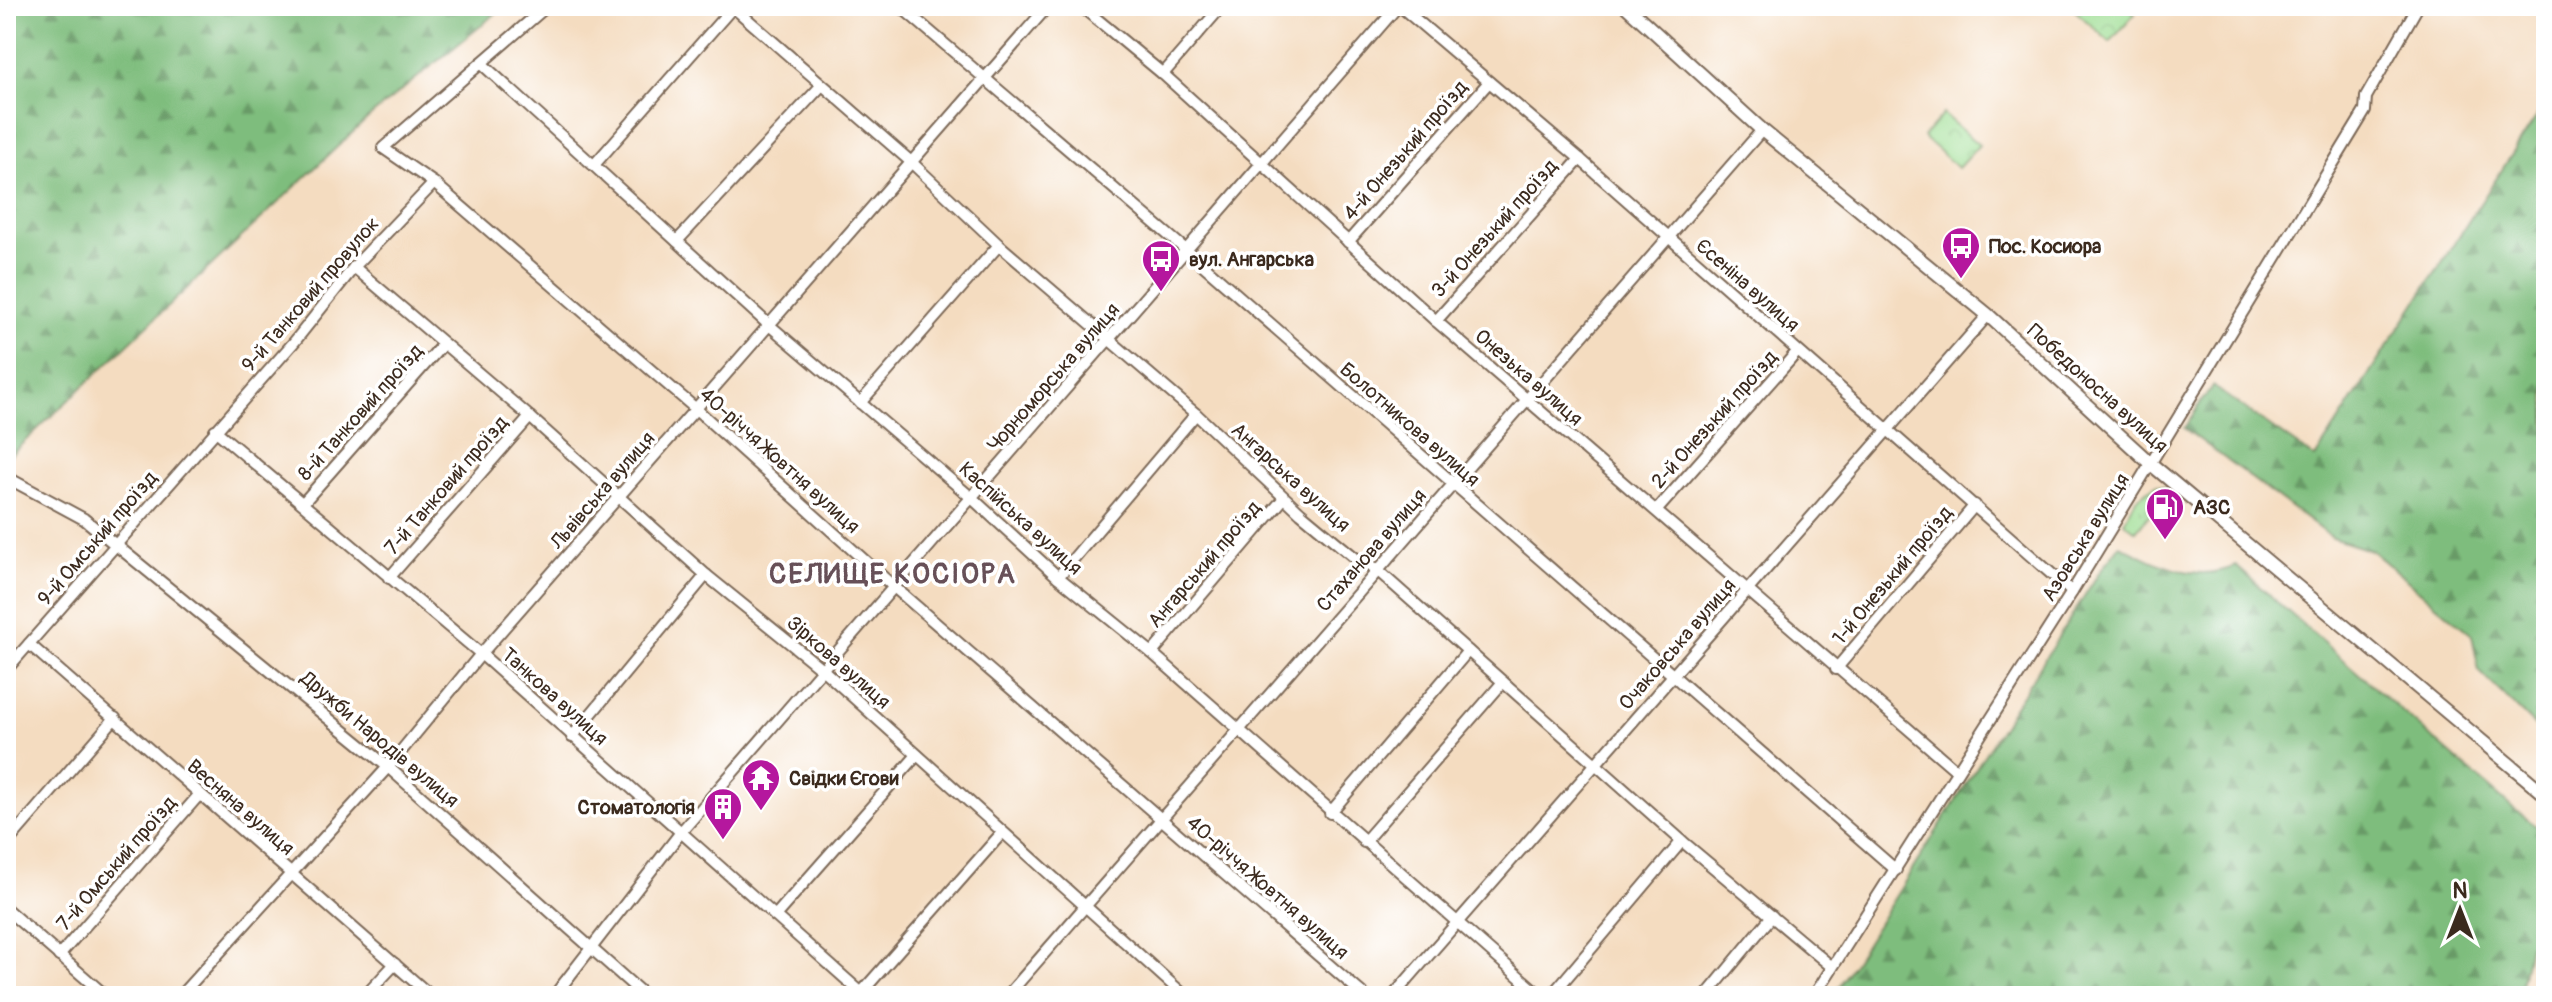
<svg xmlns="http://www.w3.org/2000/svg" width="2552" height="1002" font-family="Pangolin,sans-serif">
  <defs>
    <pattern id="grass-tufts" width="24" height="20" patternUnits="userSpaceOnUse" patternTransform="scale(2)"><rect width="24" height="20" fill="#9ede93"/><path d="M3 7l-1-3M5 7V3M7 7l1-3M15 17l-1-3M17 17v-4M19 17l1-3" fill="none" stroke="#89bf7e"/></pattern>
    <pattern id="forest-firs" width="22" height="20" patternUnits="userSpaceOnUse" patternTransform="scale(2)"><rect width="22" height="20" fill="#7ebd7d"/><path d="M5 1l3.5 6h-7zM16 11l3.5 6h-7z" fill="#689a66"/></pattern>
    <pattern id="park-crowns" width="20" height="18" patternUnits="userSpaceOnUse" patternTransform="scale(2)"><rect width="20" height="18" fill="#9ede93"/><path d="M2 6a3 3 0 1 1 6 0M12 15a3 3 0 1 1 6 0" fill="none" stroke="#89bf7e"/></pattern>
  </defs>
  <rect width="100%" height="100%" fill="#fff"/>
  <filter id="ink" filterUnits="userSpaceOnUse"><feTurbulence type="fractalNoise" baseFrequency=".0125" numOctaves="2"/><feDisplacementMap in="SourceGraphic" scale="16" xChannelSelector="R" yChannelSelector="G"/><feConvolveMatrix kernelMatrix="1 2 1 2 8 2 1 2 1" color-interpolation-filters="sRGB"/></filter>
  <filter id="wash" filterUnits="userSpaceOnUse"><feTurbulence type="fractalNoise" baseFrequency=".006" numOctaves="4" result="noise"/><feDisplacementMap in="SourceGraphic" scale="32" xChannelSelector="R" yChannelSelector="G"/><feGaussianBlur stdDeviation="1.8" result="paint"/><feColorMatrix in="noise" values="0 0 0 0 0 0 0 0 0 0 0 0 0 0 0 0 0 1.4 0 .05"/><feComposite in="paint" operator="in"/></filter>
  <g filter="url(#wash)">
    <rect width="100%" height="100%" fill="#f4dcc0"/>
    <!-- grass -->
    <polygon fill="url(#grass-tufts)" stroke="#6c8458" stroke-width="2" points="2155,485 2165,487 2166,494 2136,531 2124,522 2136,499"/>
    <!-- forest -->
    <g fill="url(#forest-firs)" stroke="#5c744e" stroke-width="2">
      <polygon points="6,6 505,6 369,117 6,459"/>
      <polygon points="2546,102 2546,737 2479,671 2472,635 2372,551 2332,538 2184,428 2212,386 2315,458"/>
      <path d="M2120,545C2158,564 2194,584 2236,566L2511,807L2546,833V947L2529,945L2519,996H1833L2098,574Z"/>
    </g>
    <!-- park -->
    <g fill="url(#park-crowns)" stroke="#6c8458" stroke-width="2">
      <polygon points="2070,6 2125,6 2135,14 2110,42"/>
      <polygon points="1943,114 1979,145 1958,168 1923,137"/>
    </g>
  </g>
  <g filter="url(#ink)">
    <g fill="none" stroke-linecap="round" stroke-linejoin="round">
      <!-- minor casing -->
      <g stroke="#7c6857" stroke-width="14">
        <g id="minor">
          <polyline points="547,6 383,148 434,183 696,409 894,587 1365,996"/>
          <polyline points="732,6 910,161 999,245 1196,414 1301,513 1360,562 1376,569 1682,841 1832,967"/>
          <polyline points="900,6 1186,250 1896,870"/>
          <polyline points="1081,6 1163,74 1436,321 1957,771"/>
          <polyline points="1400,6 1580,159 2072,592"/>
          <polyline points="481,63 768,324 973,499 1058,577 1152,653 1541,996"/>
          <polyline points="1163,74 1222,6"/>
          <polyline points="594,165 733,7"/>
          <polyline points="677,241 821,86"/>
          <polyline points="1348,242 1489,82"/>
          <polyline points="354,267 530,417 706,575 822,669 1185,996"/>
          <polyline points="1436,321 1580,159"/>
          <polyline points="860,403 999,245"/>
          <polyline points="215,430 481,654 865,996"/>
          <polyline points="6,477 84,519 388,767 645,996"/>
          <polyline points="303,503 443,344"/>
          <polyline points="1657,510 1797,352"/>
          <polyline points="1058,577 1196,414"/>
          <polyline points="389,578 530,417"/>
          <polyline points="29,644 431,996"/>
          <polyline points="1152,653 1284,498"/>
          <polyline points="1836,669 1975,505"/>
          <polyline points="6,670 295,341 354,267 434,183"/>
          <polyline points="572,737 706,575"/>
          <polyline points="1330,813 1468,651"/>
          <polyline points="1364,842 1503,682"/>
          <polyline points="6,844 115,718"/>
          <polyline points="6,909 106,996"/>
          <polyline points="775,916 917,755"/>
          <polyline points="59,956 199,795"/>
          <polyline points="861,993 1001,834"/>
          <polyline points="180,996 388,767 481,654 1048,6"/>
          <polyline points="365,996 395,964"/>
          <polyline points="554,996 681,832 1398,6"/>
          <polyline points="1007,996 1762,130"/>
          <polyline points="1393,996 1988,315"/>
          <polyline points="1551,996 1682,841"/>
          <polyline points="1706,996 1772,916"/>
          <polyline points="1814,996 2072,592 2365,111 2366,97 2418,6"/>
        </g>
      </g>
      <!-- tertiary casing -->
      <g stroke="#7c6857" stroke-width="16">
        <polyline id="tertiary" points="1626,6 1762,130 1988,315 2151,464 2546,795"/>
      </g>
      <!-- minor -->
      <use href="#minor" stroke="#fff" stroke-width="10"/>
      <!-- tertiary -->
      <use href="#tertiary" stroke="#fff" stroke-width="12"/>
    </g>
  </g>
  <!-- icons -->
  <defs>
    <g id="bus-pin" transform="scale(2)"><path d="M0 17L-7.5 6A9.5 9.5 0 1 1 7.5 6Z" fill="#b5179e" stroke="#fff"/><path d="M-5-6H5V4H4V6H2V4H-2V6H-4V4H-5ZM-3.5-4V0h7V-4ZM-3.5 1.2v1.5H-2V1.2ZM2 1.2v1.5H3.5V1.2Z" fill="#fff"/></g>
    <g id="fuel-pin" transform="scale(2)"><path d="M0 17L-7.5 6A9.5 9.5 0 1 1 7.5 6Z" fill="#b5179e" stroke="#fff"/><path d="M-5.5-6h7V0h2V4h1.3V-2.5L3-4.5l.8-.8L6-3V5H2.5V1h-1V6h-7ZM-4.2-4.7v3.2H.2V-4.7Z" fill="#fff"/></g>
    <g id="temple-pin" transform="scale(2)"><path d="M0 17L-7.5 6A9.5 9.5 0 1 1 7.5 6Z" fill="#b5179e" stroke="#fff"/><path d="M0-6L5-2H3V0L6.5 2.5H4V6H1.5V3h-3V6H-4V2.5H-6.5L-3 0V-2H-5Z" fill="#fff"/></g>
    <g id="building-pin" transform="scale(2)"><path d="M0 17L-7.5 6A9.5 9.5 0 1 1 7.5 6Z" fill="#b5179e" stroke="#fff"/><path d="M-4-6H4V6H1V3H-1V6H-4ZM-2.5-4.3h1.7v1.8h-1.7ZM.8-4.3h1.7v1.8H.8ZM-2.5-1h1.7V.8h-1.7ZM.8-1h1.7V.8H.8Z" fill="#fff"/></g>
  </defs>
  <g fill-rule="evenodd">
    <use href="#bus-pin" x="1961" y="246"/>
    <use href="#bus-pin" x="1161" y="259"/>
    <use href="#fuel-pin" x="2165" y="507"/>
    <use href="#temple-pin" x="761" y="778"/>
    <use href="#building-pin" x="723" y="807"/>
  </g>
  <g text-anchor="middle" stroke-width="7" stroke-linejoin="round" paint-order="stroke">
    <!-- street labels -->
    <g font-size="20" fill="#3b2a1e" stroke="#fff">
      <text transform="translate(1405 150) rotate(-49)" y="7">4-й Онезький проїзд</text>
      <text transform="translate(1494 228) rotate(-48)" y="7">3-й Онезький проїзд</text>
      <text transform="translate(1748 285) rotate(41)" y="7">Єсеніна вулиця</text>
      <text transform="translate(310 294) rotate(-49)" y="7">9-й Танковий провулок</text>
      <text transform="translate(1053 377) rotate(-49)" y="7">Чорноморська вулиця</text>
      <text transform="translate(1529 377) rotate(41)" y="7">Онезька вулиця</text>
      <text transform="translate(2098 388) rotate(42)" y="7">Победоносна вулиця</text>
      <text transform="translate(360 412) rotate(-48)" y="7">8-й Танковий проїзд</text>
      <text transform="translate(1714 419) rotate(-48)" y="7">2-й Онезький проїзд</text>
      <text transform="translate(1410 424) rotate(41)" y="7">Болотникова вулиця</text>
      <text transform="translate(780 460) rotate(42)" y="7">40-річчя Жовтня вулиця</text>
      <text transform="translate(1291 477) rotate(42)" y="7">Ангарська вулиця</text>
      <text transform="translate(446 485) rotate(-49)" y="7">7-й Танковий проїзд</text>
      <text transform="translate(602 490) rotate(-49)" y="7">Львівська вулиця</text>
      <text transform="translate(1021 518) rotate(42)" y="7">Каспійська вулиця</text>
      <text transform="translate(2085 537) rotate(-58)" y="7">Азовська вулиця</text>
      <text transform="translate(97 538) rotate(-49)" y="7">9-й Омський проїзд</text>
      <text transform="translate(1371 550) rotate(-49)" y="7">Стаханова вулиця</text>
      <text transform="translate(1204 564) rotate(-49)" y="7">Ангарський проїзд</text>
      <text transform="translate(1892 575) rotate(-50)" y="7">1-й Онезький проїзд</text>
      <text transform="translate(1677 644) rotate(-49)" y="7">Очаковська вулиця</text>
      <text transform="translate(839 662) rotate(41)" y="7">Зіркова вулиця</text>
      <text transform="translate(555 696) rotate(42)" y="7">Танкова вулиця</text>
      <text transform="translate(380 739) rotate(40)" y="7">Дружби Народів вулиця</text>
      <text transform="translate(241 807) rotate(41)" y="7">Весняна вулиця</text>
      <text transform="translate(116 863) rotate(-49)" y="7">7-й Омський проїзд</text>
      <text transform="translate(1268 887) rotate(41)" y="7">40-річчя Жовтня вулиця</text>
    </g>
    <!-- poi labels -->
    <g font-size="20" font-weight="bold" fill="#3b2a1e" stroke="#fff" text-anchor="start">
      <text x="1989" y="253">Пос. Косиора</text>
      <text x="1189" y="266">вул. Ангарська</text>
      <text x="2193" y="514">АЗС</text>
      <text x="789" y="785">Свідки Єгови</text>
      <text x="695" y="814" text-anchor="end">Стоматологія</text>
    </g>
    <!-- district labels -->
    <g font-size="28" font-weight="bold" letter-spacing="2" fill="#675058" stroke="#fff">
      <text x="893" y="583">СЕЛИЩЕ КОСІОРА</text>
    </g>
  </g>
  <!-- margin -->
  <rect width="2552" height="1002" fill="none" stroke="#fff" stroke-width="32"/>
  <!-- north arrow -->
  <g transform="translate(2460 910)" stroke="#ffffff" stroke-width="6" paint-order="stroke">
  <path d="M0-6L14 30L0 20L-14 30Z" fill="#3b2a1e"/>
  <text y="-12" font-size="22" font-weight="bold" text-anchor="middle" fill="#3b2a1e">N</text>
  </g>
</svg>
